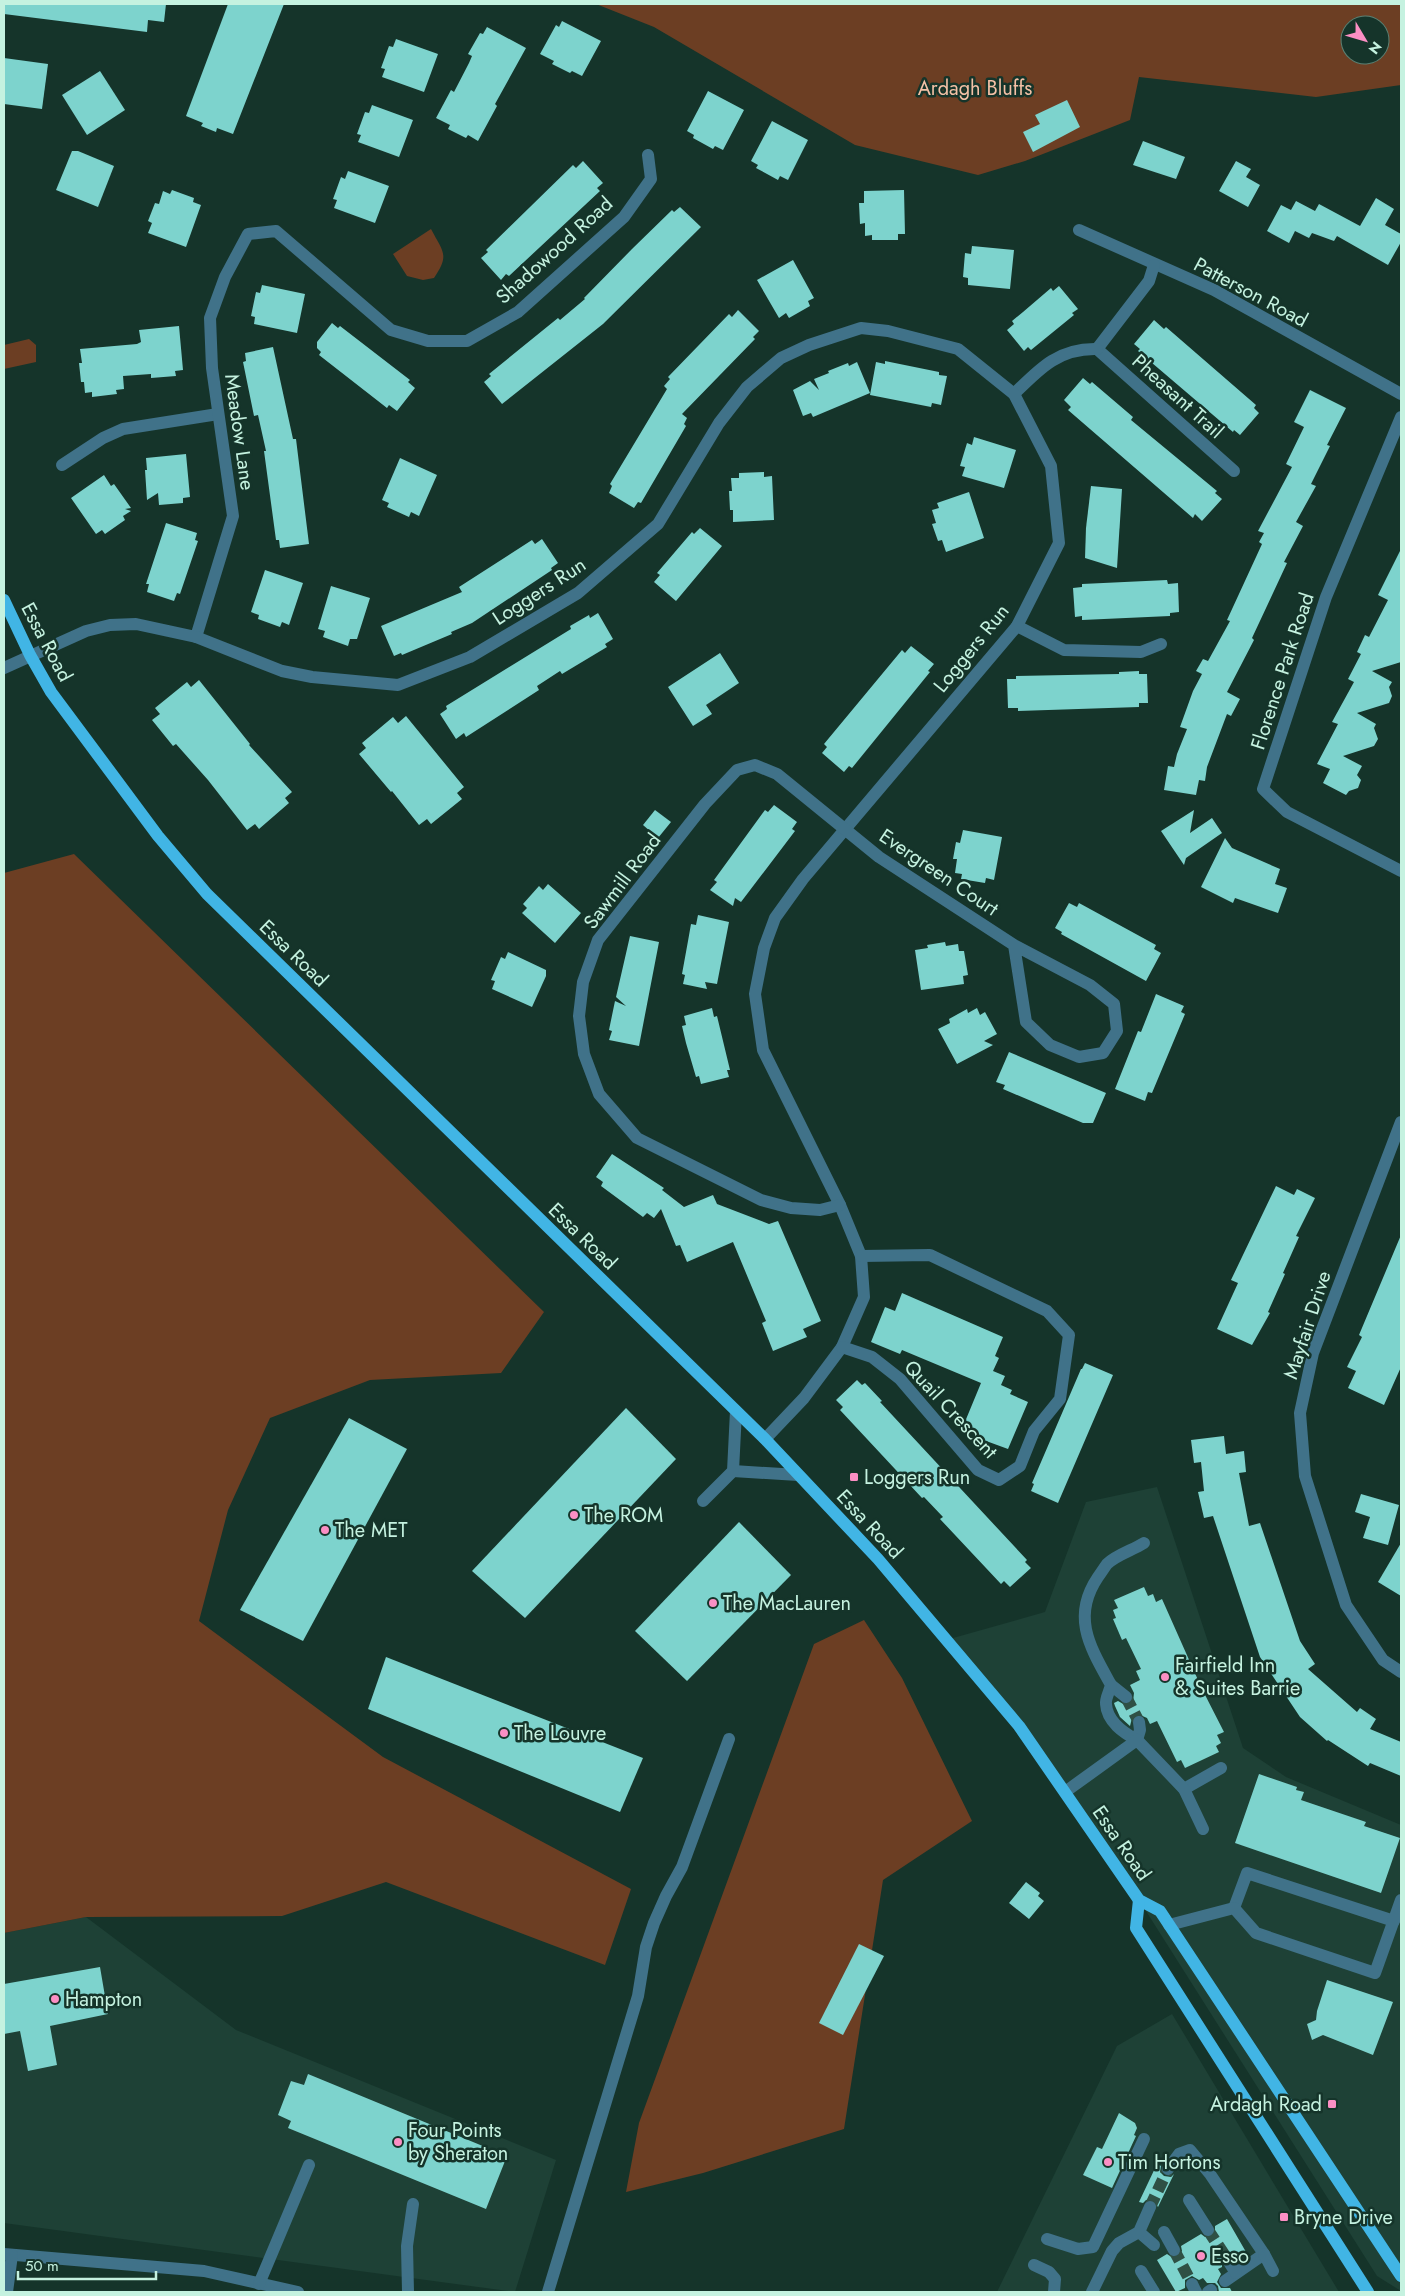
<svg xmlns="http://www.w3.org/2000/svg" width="1405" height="2296" font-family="Jost,sans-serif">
  <rect width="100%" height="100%" fill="#15342a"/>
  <!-- built -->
  <g fill="#1e4136">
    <polygon points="1157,1487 1243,1748 1286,1777 1401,1825 1401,2291 1377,2276 1139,1900 1019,1726 946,1640 1045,1612 1086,1502"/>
    <polygon points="86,1917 236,2030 556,2160 515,2292 4,2223 4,1933"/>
    <polygon points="1172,2014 1339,2292 997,2292 1117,2046"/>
  </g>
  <!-- green -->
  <g fill="#6c3e23" fill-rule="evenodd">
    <path d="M596,4H1401V85L1316,97L1139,77L1130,120L1025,161L978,175L855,145L654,27ZM1350,25H1380V55H1350Z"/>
    <path d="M431,229C443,252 450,255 434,278L423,280L407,276L393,254Z"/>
    <polygon points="29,339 36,345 36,362 4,369 4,345"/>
    <polygon points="74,854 544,1312 501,1373 370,1380 270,1418 228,1510 199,1621 383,1757 631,1889 605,1965 386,1882 282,1916 86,1917 4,1933 4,873"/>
    <polygon points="864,1620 902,1678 972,1821 883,1880 844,2129 703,2173 626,2192 639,2123 814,1644"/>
  </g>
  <!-- building -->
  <g fill="#7dd3cd">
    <polygon points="4,4 166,4 164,22 148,20 147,32 4,14"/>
    <polygon points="228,4 284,4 233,134 217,128 216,132 201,126 203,123 186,116"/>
    <polygon points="562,21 601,41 582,76 572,71 570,73 552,64 554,61 540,54 556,25 559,27"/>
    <polygon points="487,27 526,48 495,104 497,106 478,141 468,135 466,138 448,129 450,125 436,118 451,90 454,92 469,63 472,56 468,54 480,33 483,34"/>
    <polygon points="396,39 438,54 424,92 382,77 385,69 381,68 389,46 393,47"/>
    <polygon points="4,58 48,64 42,109 4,104"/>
    <polygon points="100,71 125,110 87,135 62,95"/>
    <polygon points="708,91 744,110 723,150 715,146 713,149 693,138 694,135 687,131"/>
    <polygon points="1067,100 1080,127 1033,152 1023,132 1040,124 1035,115"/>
    <polygon points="372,105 413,120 399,157 358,142 361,135 357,134 365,112 369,113"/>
    <polygon points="772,121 808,140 788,180 780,176 778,180 756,168 758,165 751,161"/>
    <polygon points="1143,141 1185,157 1176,179 1133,165"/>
    <polygon points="72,151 78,151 114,166 98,207 56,190"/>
    <polygon points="583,161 603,183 597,188 600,191 509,276 506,274 501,280 481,258 488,252 486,250 573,165 576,168"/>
    <polygon points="1236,161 1251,169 1246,177 1260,185 1248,207 1219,191"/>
    <polygon points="348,171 389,186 375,223 334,208 337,200 333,199 341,177 345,179"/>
    <polygon points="172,190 194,198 193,202 201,205 186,247 148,233 152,223 148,221 155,203 159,204 163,191 170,194"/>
    <polygon points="904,190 905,234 898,234 898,240 872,240 872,235 865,236 865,223 860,224 859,203 864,203 864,191"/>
    <polygon points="1376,198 1394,209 1385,225 1401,234 1401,242 1388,265 1337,236 1334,241 1312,233 1309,238 1295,231 1289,243 1267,231 1281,205 1291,210 1296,201 1315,211 1319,204 1360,226"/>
    <polygon points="680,207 701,227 603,324 502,404 484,382 491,376 489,374 558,318 560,320 585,299 584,298 632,249 672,210 674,212"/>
    <polygon points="972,246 1014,250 1010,289 968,285 968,278 963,277 965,253 971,254"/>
    <polygon points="793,260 814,298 808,301 810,306 789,318 786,313 779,318 757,280"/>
    <polygon points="262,285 305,294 297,333 254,324 255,317 251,316 256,292 260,293"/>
    <polygon points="1059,286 1078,309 1072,313 1074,315 1031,350 1028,347 1024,351 1007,330 1014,324 1012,321 1023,312 1051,288 1053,291"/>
    <polygon points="738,310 759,331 753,337 755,339 682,414 687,418 684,424 686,426 641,503 638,502 634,508 609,493 612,486 610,484 667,389 664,386 670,379 668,377 729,314 732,317"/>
    <polygon points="1154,320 1164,329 1166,327 1256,405 1254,408 1259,413 1240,435 1234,430 1233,432 1138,351 1140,349 1134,344"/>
    <polygon points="332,323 338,328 340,326 410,380 408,382 415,388 397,411 389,405 387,408 319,355 321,352 317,348 317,342"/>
    <polygon points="179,326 183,370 175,371 176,376 151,378 151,374 123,376 124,389 116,390 117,394 92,397 92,392 85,393 84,382 81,382 79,363 82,363 80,349 137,344 141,342 139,330"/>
    <polygon points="273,347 293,439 296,439 309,544 280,548 279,540 276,540 264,451 266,451 258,415 254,416 243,362 246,361 245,353"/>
    <polygon points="885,361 939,372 939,375 947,376 941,405 932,403 931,407 870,395 876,362 885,364"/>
    <polygon points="857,362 870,393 813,417 811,413 803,416 793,390 810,381 819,390 814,379 829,373 828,371 848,363 849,366"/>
    <polygon points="1083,378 1090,384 1092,382 1133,417 1131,420 1217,491 1215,493 1222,499 1202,521 1195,514 1193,518 1068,410 1071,407 1064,400"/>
    <polygon points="1310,390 1346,408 1327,445 1330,446 1311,484 1316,486 1296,522 1303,526 1284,562 1287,563 1252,638 1254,640 1227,692 1240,699 1231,716 1227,714 1207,767 1205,781 1199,780 1196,795 1164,790 1168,766 1174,767 1177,754 1187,729 1180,727 1193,691 1202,674 1196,671 1203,659 1208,661 1230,621 1227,620 1262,544 1259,542 1264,533 1258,531 1292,467 1286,464 1304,427 1294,422"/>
    <polygon points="974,437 1016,450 1004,488 962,476 965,467 960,466 967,443 972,445"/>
    <polygon points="186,454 190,497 183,498 183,503 159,505 158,493 147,500 145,470 147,470 146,458"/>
    <polygon points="400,458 437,475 419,516 411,512 409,517 387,507 389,503 382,500"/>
    <polygon points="764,472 764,477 772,476 774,520 733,522 733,510 730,510 729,491 732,491 731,478 739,478 739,473"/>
    <polygon points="104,475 111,486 114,484 131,508 125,509 131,511 123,516 125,520 105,534 102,530 96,534 71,498"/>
    <polygon points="1091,486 1122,489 1117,568 1085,558 1086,528"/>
    <polygon points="969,492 984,538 946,552 942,540 938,541 932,524 936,523 932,510 939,508 937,503"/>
    <polygon points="166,523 197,533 195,540 198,541 180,594 177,593 174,601 147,592 149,584 146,584"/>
    <polygon points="700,528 722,546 676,601 654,582 660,575 657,573 692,532 694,534"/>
    <polygon points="542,539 558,563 551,568 552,570 472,623 451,632 452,634 402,655 401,653 394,656 381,626 462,592 459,587 532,540 535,544"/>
    <polygon points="1401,549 1401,662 1372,671 1392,682 1389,687 1392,696 1389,703 1357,713 1376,724 1374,728 1378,739 1374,746 1343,756 1362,766 1357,775 1361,780 1358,788 1349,791 1346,795 1323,783 1330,769 1317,764 1338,724 1332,722 1354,682 1348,679 1361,654 1357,652 1365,635 1369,637 1388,600 1378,595"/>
    <polygon points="265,570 303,583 289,625 282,622 280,627 258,619 259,615 251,612"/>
    <polygon points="1167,580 1168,584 1178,583 1179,612 1170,613 1170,616 1082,620 1082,616 1075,617 1073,588 1082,587 1082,584"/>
    <polygon points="331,586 370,598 357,639 350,639 348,646 323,637 325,631 318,629"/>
    <polygon points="598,613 613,639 605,644 607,647 562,674 560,671 537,686 539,690 466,737 464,733 456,739 440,714 447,709 446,706 571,629 570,626 589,615 590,618"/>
    <polygon points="911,646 934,664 928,671 930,672 852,768 849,766 844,772 822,753 827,747 824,744 902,650 905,653"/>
    <polygon points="720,653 739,683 706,705 712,714 693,726 668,687"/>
    <polygon points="1139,671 1139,674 1147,674 1148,703 1139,703 1139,707 1018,711 1018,708 1008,708 1007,679 1016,679 1016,676 1119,674 1119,672"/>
    <polygon points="199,680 250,744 249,745 292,792 285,798 289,803 259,829 255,824 247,830 208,780 176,744 173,746 152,720 160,714 155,708 187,682 191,687"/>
    <polygon points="406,716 464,787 457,793 462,799 431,824 427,819 419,825 392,791 391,792 359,754 366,748 362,743 393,717 398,723"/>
    <polygon points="774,805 797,822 792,829 795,831 741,902 735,898 733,906 710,890 717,882 714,880 765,810 768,812"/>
    <polygon points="655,810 671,822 658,838 643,825"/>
    <polygon points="1194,810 1190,833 1212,818 1222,833 1186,858 1184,865 1161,831"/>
    <polygon points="963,830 1002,837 994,880 986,878 985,883 961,879 962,874 955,873 957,859 953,859 956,842 960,843"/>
    <polygon points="1225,838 1232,848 1280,869 1275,884 1287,888 1278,913 1235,898 1233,903 1201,887"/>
    <polygon points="548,884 581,913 555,943 522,913 527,908 523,904 539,886 543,890"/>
    <polygon points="1069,903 1077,907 1079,903 1156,945 1154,949 1161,953 1146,981 1061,934 1062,932 1055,928"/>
    <polygon points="698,915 729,922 717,984 705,982 707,989 683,984 685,975 682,974 688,941 691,924 696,925"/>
    <polygon points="630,936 659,942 639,1046 609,1040 612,1031 609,1030 615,1001 626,1006 616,997"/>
    <polygon points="945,942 946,946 958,944 959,951 964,951 968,975 963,976 964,984 921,990 915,950 928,948 927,945"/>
    <polygon points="508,952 546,970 546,976 532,1007 492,989 495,981 491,980 501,957 505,959"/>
    <polygon points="1156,994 1184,1006 1181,1012 1185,1014 1152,1093 1148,1092 1145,1101 1115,1089 1138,1031 1141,1032"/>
    <polygon points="712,1008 714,1017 717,1016 730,1070 727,1070 729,1077 701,1084 699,1076 696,1077 686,1043 682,1026 686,1025 684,1016"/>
    <polygon points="977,1008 980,1015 985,1012 997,1034 984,1041 993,1045 957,1064 938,1029 950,1023 949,1019 967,1009 968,1013"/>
    <polygon points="1009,1052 1106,1093 1093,1123 1083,1123 1003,1089 1005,1085 996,1082"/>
    <polygon points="612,1154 664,1188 662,1190 684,1207 713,1195 717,1204 769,1224 778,1221 821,1321 803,1329 807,1337 773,1351 762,1323 766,1321 733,1242 687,1262 680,1245 676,1246 661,1209 654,1218 647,1213 643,1217 601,1186 603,1182 596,1177"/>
    <polygon points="1276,1186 1294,1195 1297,1189 1315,1198 1296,1236 1299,1237 1283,1273 1285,1274 1268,1312 1270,1313 1252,1345 1217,1329 1238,1283 1231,1280"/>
    <polygon points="1401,1235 1401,1367 1384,1405 1348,1388 1356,1371 1347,1367 1362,1337 1359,1335"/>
    <polygon points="902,1293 1003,1337 995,1356 999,1358 993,1371 1005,1376 1001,1385 1012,1390 1010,1394 1028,1402 1008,1449 978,1438 979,1436 962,1429 981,1383 902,1350 900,1354 871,1342 885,1307 895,1311"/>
    <polygon points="1085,1363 1113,1375 1058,1503 1031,1491 1034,1484 1032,1483 1081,1369 1082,1369"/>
    <polygon points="857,1380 862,1385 865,1383 882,1401 880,1402 1027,1560 1025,1562 1031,1568 1010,1587 1004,1581 1001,1584 940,1519 943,1517 924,1497 922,1498 840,1410 843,1407 836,1400"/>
    <polygon points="626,1408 676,1459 525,1618 472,1571"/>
    <polygon points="349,1418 407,1449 303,1641 240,1610"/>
    <polygon points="1224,1436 1226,1454 1244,1451 1246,1472 1239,1473 1249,1526 1260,1523 1300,1641 1315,1664 1308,1669 1357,1712 1360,1708 1376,1719 1370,1729 1401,1742 1401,1776 1370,1763 1368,1766 1328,1740 1327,1741 1300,1717 1260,1657 1213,1516 1204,1518 1198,1492 1204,1491 1201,1462 1194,1463 1191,1440"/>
    <polygon points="1361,1494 1399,1505 1388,1545 1363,1538 1370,1517 1355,1512"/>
    <polygon points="739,1522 791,1575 687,1681 635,1631"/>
    <polygon points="1401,1543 1401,1596 1378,1582"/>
    <polygon points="1144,1587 1148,1596 1153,1594 1156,1602 1162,1599 1202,1689 1224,1732 1217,1735 1221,1743 1216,1746 1219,1752 1185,1768 1181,1760 1177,1762 1157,1721 1150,1724 1147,1718 1138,1714 1132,1718 1130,1726 1120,1717 1115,1706 1114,1703 1118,1701 1125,1705 1133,1702 1134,1693 1130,1685 1140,1680 1136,1671 1141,1669 1126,1638 1122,1640 1113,1619 1116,1618 1113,1610 1118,1608 1114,1600"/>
    <polygon points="386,1657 643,1758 620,1812 368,1709"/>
    <polygon points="1259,1774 1297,1787 1296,1790 1304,1792 1301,1800 1366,1822 1364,1826 1400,1838 1381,1893 1235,1843"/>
    <polygon points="1026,1882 1040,1893 1038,1896 1044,1901 1029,1919 1009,1903"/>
    <polygon points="859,1944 884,1956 843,2035 819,2023"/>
    <polygon points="100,1967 108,2014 50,2026 57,2065 28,2071 20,2031 4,2034 4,1984"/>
    <polygon points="1327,1980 1393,2002 1373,2055 1323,2035 1312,2040 1307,2024 1316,2020 1317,2011"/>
    <polygon points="308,2074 507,2156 486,2209 288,2128 291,2121 278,2115 291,2081 304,2085"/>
    <polygon points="1119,2113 1135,2123 1137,2128 1134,2135 1136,2136 1112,2188 1083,2175 1097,2147 1102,2149"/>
    <polygon points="1157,2164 1161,2166 1160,2172 1164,2176 1171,2177 1174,2174 1158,2207 1153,2199 1146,2200 1143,2203 1139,2202"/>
    <polygon points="1227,2219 1246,2252 1236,2258 1229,2254 1222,2259 1222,2267 1218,2269 1221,2274 1217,2282 1221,2288 1230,2288 1232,2292 1219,2292 1218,2286 1215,2283 1207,2283 1203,2278 1199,2280 1192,2276 1185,2280 1185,2288 1176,2292 1157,2260 1167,2254 1173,2258 1178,2257 1182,2251 1181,2246 1201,2234 1205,2237 1212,2237 1215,2233 1215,2226"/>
  </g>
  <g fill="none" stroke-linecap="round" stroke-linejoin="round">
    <!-- minor-tunnel -->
    <g stroke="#2f5045" stroke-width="12" stroke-dasharray="12 6" stroke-linecap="butt">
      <polyline points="1126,1697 1139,1722"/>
      <polyline points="1150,2207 1168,2169"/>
      <polyline points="1208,2230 1229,2262"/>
      <polyline points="1174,2250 1192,2284"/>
    </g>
    <!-- minor -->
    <g stroke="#407289" stroke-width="12">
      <polyline points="1079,230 1214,290 1401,394"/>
      <polyline points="1097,349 1234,471"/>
      <polyline points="1097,349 1149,281 1154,265"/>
      <path d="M1014,394C1040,368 1059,348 1097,349"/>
      <polyline points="1401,417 1326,597 1263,789 1287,812 1401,871"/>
      <polyline points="62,465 103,438 123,429 218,414"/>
      <polyline points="1017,626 1064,650 1141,652 1161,644"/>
      <polyline points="196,637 233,516 212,368 210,318 225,277 248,234 276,231 391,330 428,341 467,341 518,312 624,217 651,179 648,155"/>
      <polyline points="4,668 86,631 110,625 136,624 196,637 282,671 312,677 398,685 470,657 578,593 658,524 719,423 747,387 781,358 809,345 861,328 888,331 958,349 1014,394 1051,466 1059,543 1017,626 803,879 775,918 764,948 755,994 763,1050 840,1205 861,1256 864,1297 842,1347 804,1398 765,1439"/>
      <polyline points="1401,1122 1313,1353 1300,1413 1305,1476 1346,1605 1383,1660 1401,1672"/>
      <polyline points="840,1205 820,1210 791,1208 761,1200 637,1138 599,1094 584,1054 579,1016 583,982 598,940 705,804 737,770 755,765 777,774 879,857 1014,945 1090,985 1114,1004 1117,1031 1103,1053 1079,1057 1050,1045 1026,1022 1014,945"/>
      <polyline points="842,1347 872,1357 900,1379 978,1470 999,1480 1020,1466 1034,1431 1060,1399 1069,1335 1047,1311 930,1255 861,1256"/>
      <polyline points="733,1471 798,1475"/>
      <polyline points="703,1501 733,1471 736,1411"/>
      <polyline points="1111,1685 1126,1697"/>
      <path d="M1139,1722L1140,1730L1137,1740C1124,1733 1107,1722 1106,1704C1105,1699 1110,1690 1111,1685C1090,1647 1071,1617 1098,1577C1101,1573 1104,1568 1107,1564C1116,1555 1133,1550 1144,1543"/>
      <polyline points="1184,1789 1221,1768"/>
      <polyline points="1065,1792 1137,1740 1184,1789 1203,1829"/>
      <polyline points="1234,1908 1247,1873 1394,1921"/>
      <polyline points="1169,1925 1234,1908 1256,1933 1375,1973 1401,1900"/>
      <polyline points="1168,2169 1179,2154 1190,2150 1210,2174 1264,2254 1225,2281"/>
      <polyline points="1189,2200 1208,2230"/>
      <polyline points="1139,2232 1154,2245"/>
      <polyline points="1164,2232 1174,2250"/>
      <polyline points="1047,2239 1078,2249 1093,2247 1144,2139"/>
      <polyline points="4,2254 204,2271 298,2292"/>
      <polyline points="1264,2254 1273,2271"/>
      <polyline points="1229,2262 1236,2273"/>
      <polyline points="1034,2265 1049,2272 1055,2279 1054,2292"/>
      <polyline points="1141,2271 1154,2292"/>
      <polyline points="259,2284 309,2165"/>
      <polyline points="1192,2284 1196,2292"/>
      <polyline points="7,2292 12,2255"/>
      <polyline points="408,2292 407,2246 413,2204"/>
      <polyline points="548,2292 638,1996 646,1947 654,1923 666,1896 682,1867 729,1739"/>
      <polyline points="1092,2292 1112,2251 1119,2243 1139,2232 1150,2207"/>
      <polyline points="1208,2292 1211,2290"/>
    </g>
    <!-- major -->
    <g stroke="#41b5e5" stroke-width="12">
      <polyline points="4,600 30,655 51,692 158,836 207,894 765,1439 878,1559 1019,1726 1139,1900 1160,1911 1401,2276"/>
      <polyline points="1139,1900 1136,1928 1368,2292"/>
    </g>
  </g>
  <!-- markers -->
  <g fill="#fb8fc4" stroke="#15342a" stroke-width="2">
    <rect x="849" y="1472" width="10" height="10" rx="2.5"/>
    <circle cx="574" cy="1515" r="5"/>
    <circle cx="325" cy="1530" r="5"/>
    <circle cx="713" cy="1603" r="5"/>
    <circle cx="1165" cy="1677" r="5"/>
    <circle cx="504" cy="1733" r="5"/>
    <circle cx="55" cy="1999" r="5"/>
    <rect x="1327" y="2099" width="10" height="10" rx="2.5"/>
    <circle cx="398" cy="2142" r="5"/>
    <circle cx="1108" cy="2162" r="5"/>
    <rect x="1279" y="2212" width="10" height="10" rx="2.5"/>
    <circle cx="1201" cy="2256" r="5"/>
  </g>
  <g text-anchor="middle" stroke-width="5" stroke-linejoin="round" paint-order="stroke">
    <!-- park labels -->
    <g font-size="20" fill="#f4c1a6" stroke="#15342a">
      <text x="975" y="95">Ardagh Bluffs</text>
    </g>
    <!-- street labels -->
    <g font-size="20" fill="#c5f2e0" stroke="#15342a">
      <text transform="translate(554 250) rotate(-42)" y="7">Shadowood Road</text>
      <text transform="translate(1251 292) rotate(28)" y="7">Patterson Road</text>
      <text transform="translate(1178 396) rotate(42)" y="7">Pheasant Trail</text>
      <text transform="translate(240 432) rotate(82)" y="7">Meadow Lane</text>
      <text transform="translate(539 591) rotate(-33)" y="7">Loggers Run</text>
      <text transform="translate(47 642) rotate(62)" y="7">Essa Road</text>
      <text transform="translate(971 648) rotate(-51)" y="7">Loggers Run</text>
      <text transform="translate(1282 671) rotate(-72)" y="7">Florence Park Road</text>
      <text transform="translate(939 872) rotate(34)" y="7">Evergreen Court</text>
      <text transform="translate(622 881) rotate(-53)" y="7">Sawmill Road</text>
      <text transform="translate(294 953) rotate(44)" y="7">Essa Road</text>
      <text transform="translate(583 1236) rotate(44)" y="7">Essa Road</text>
      <text transform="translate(1307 1325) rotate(-72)" y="7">Mayfair Drive</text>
      <text transform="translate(951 1409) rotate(47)" y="7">Quail Crescent</text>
      <text transform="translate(870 1524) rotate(47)" y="7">Essa Road</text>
      <text transform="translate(1122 1843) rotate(55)" y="7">Essa Road</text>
    </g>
    <!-- poi labels -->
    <g font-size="20" fill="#c5f2e0" stroke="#15342a" text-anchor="start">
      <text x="864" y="1484">Loggers Run</text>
      <text x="584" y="1522">The ROM</text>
      <text x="335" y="1537">The MET</text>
      <text x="723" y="1610">The MacLauren</text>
      <text x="1175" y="1672">Fairfield Inn<tspan x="1175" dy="23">&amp; Suites Barrie</tspan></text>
      <text x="514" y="1740">The Louvre</text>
      <text x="65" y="2006">Hampton</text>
      <text x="1322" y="2111" text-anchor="end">Ardagh Road</text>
      <text x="408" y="2137">Four Points<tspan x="408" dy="23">by Sheraton</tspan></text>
      <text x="1118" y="2169">Tim Hortons</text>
      <text x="1294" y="2224">Bryne Drive</text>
      <text x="1211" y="2263">Esso</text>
    </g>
  </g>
  <!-- border -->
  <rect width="1405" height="2296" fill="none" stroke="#c5f2e0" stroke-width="10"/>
  <!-- north arrow -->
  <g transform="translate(1365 40) rotate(128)"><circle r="24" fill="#15342a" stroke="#5b8073"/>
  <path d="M0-4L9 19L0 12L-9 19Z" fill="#fb8fc4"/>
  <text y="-8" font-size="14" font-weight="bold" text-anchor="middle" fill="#c5f2e0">N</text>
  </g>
  <!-- scale -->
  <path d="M18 2271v8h138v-8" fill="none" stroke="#c5f2e0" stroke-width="2.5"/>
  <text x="25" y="2271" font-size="15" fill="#c5f2e0" stroke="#15342a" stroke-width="4" paint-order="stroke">50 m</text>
</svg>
